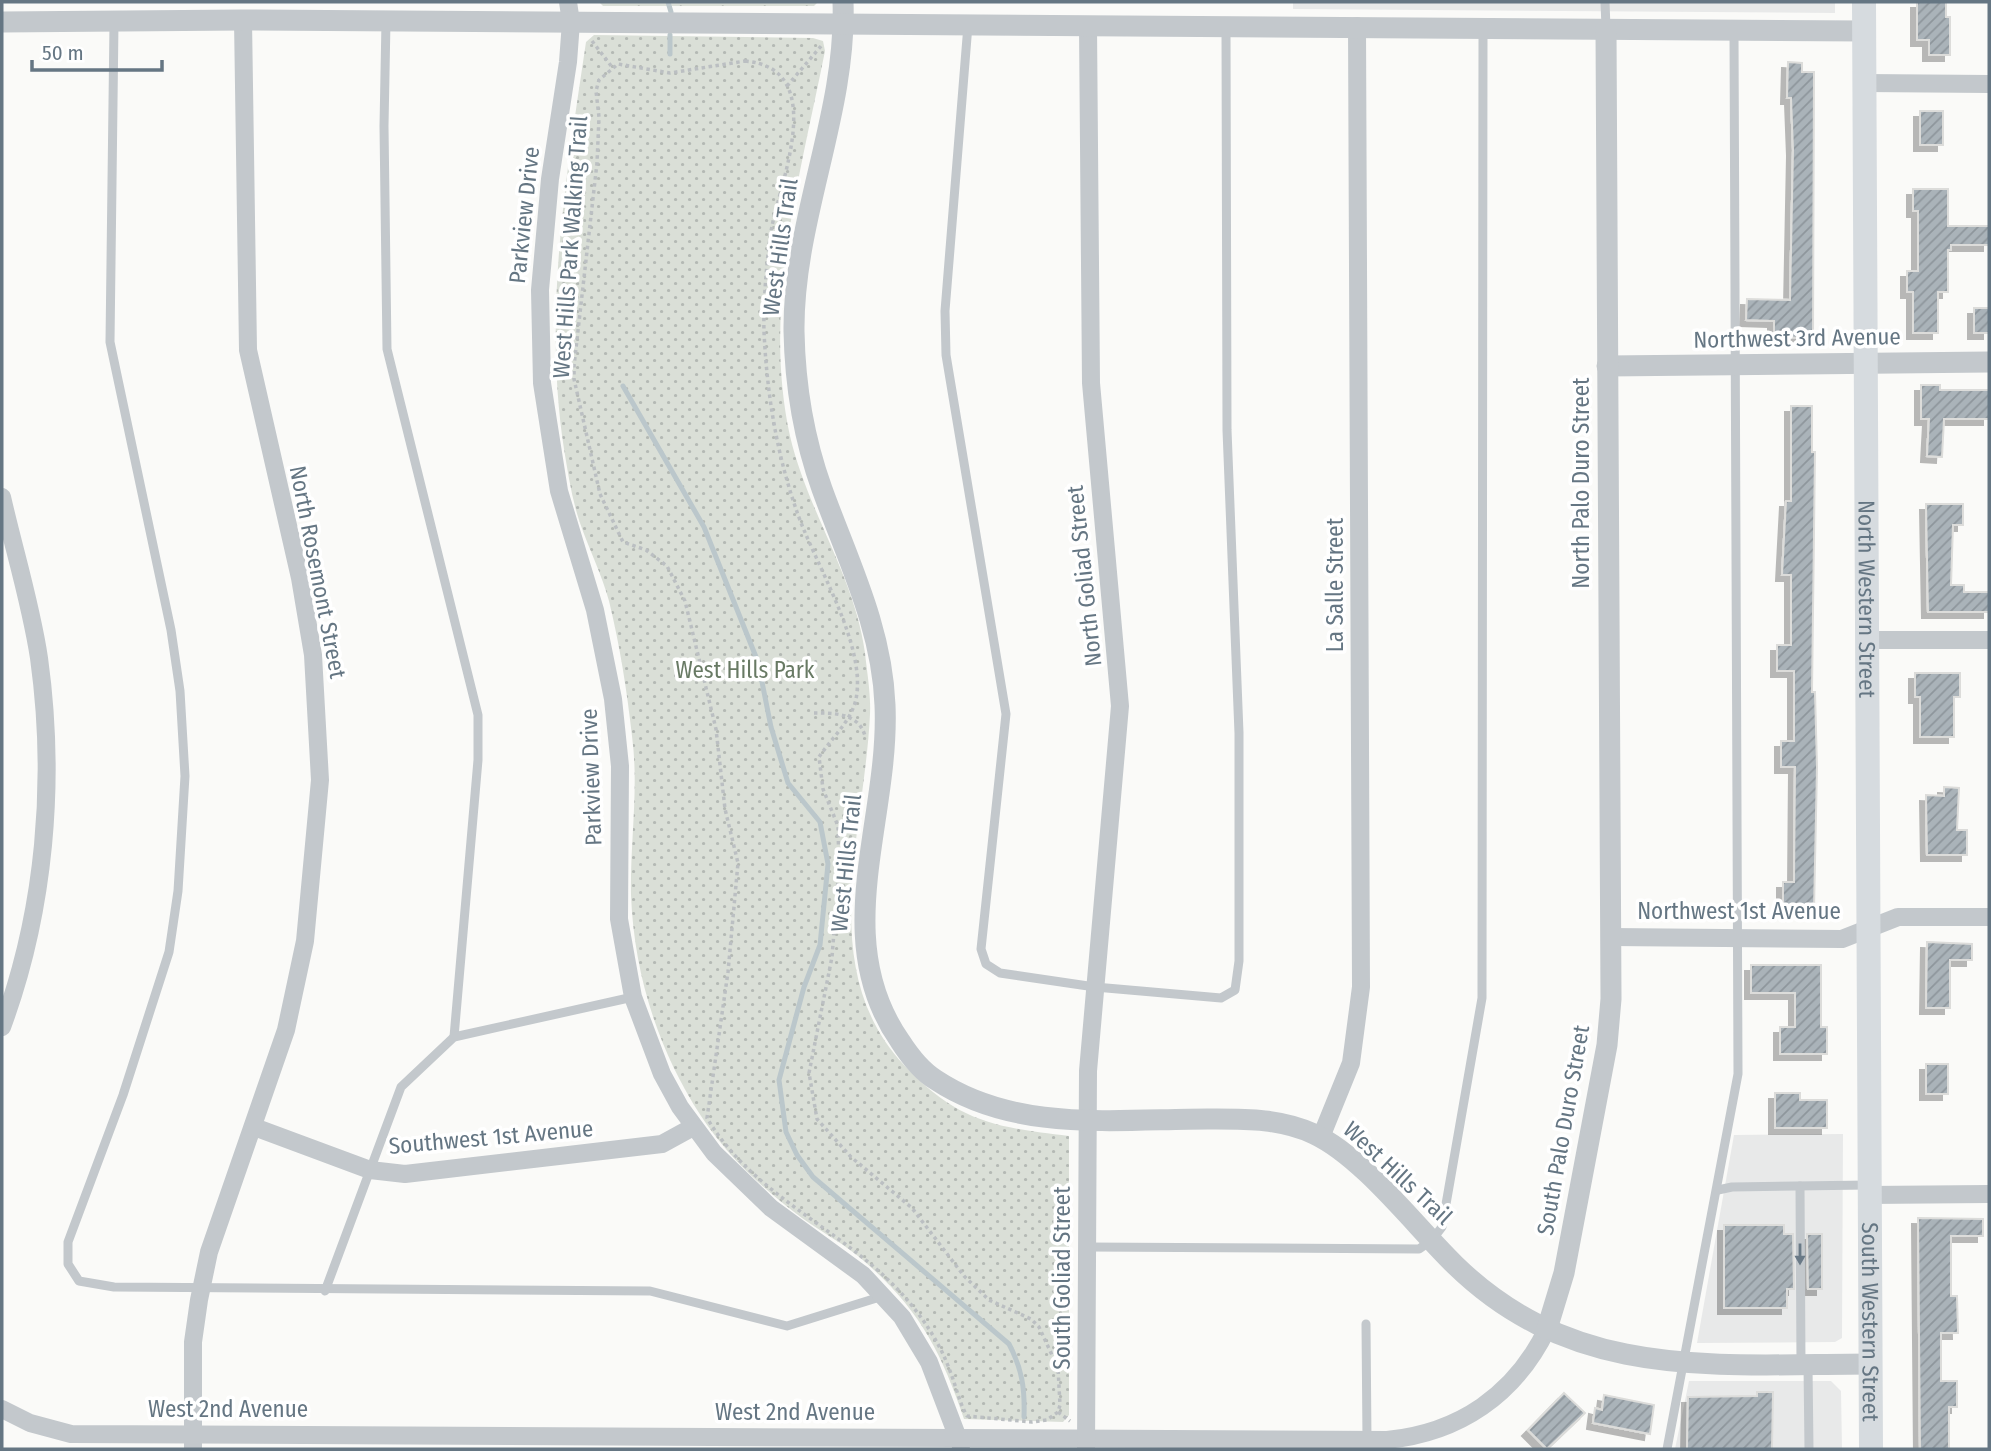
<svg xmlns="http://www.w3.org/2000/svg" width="1991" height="1451" font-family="'Fira Sans Condensed',sans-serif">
  <defs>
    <pattern id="grass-tufts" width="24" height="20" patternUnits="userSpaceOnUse" patternTransform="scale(1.75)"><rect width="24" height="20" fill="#dadfd7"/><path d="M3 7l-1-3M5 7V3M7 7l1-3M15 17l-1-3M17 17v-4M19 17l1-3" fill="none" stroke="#b4b9b4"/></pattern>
    <pattern id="park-dots" width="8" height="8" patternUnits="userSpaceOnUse" patternTransform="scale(1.75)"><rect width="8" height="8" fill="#dadfd7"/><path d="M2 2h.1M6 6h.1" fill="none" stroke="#b4b9b4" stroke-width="1.8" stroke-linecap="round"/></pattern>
    <pattern id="building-hatch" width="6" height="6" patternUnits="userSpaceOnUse" patternTransform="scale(1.75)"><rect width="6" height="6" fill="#aab3b9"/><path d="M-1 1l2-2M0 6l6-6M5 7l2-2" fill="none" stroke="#8e969c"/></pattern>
    <filter id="shadow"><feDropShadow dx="-6" dy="6" stdDeviation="0" flood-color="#0004"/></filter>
  </defs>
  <rect width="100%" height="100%" fill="#fafaf8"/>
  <!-- built -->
  <g fill="#e8e9e9">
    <polygon points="1293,2 1835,2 1835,13 1293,9"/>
    <polygon points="1843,1134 1842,1338 1835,1342 1697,1343 1734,1135"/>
    <polygon points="1689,1381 1831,1381 1841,1391 1842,1449 1675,1449"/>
  </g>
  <!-- grass -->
  <polygon fill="url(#grass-tufts)" points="599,2 818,2 814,6 603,6"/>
  <!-- park -->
  <path fill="url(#park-dots)" d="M594,35L813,38L823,41L825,51C800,177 762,307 790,436C807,510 855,577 865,653C867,672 871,694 870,714C865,830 814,969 904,1065C958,1122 994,1127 1069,1136V1415L1063,1422L964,1419C941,1351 919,1309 864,1261C846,1245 823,1233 802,1218C764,1190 727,1156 701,1116C658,1050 634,974 631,895C630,842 639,788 632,736C627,691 620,646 609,601C602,575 589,549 580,523C572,500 568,473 564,449C543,312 566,177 586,42Z"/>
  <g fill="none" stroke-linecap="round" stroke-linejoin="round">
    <!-- stream -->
    <g stroke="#bbc7cb" stroke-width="5">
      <polyline points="668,2 671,12"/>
      <polyline points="670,35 670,54"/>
      <path d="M623,386L704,527L758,662L771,727L788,783L820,822L828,864L820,945L804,987L779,1080L786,1132L797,1155L813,1177L1009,1344C1022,1369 1025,1388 1024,1417"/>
    </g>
  </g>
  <!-- building -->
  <g fill="url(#building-hatch)" stroke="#dcdcda" stroke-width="2" filter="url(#shadow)">
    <polygon points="1917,2 1946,2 1946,17 1950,17 1950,55 1929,55 1929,40 1917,40"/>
    <polygon points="1788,62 1802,63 1802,72 1814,72 1813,338 1774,337 1774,321 1746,320 1747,299 1790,300 1793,150 1791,98 1787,98"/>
    <rect x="1920" y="111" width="23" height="34"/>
    <polygon points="1913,189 1948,189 1948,226 1989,226 1989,245 1951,245 1951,250 1948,250 1948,292 1938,292 1938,333 1913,333 1913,292 1907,292 1907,271 1918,271 1918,211 1913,211"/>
    <rect x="1974" y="308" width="15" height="25"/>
    <polygon points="1921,385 1940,385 1940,390 1989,390 1989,419 1944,419 1942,457 1927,456 1929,419 1921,419"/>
    <polygon points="1791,406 1812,406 1812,452 1815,452 1812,692 1815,692 1817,767 1814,910 1783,910 1783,882 1794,882 1795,767 1781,767 1781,741 1794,741 1794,671 1777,671 1777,645 1791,645 1791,575 1782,575 1786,501 1791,501"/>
    <polygon points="1926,504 1963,504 1963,525 1953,525 1951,585 1964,585 1964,592 1989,592 1989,612 1928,612"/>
    <polygon points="1915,673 1960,673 1960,697 1954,697 1954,737 1920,737 1920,697 1915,697"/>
    <polygon points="1944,787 1959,788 1957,830 1967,830 1967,855 1927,855 1926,795 1944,796"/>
    <polygon points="1927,942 1972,944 1972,960 1950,960 1950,1008 1926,1008"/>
    <polygon points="1751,965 1821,965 1821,1027 1827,1027 1827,1054 1780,1054 1780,1027 1795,1027 1795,993 1751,993"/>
    <rect x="1926" y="1064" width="22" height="30"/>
    <polygon points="1775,1093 1800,1093 1800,1100 1827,1100 1827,1128 1775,1128"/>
    <polygon points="1918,1218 1983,1219 1983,1236 1951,1236 1951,1296 1957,1296 1958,1333 1941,1333 1941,1381 1957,1381 1957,1407 1949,1407 1949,1449 1920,1449"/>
    <polygon points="1724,1225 1784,1225 1784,1234 1793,1234 1794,1289 1787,1289 1787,1308 1724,1308"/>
    <polygon points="1807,1234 1822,1234 1822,1289 1808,1289"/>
    <polygon points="1757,1392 1773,1392 1772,1449 1687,1449 1688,1397 1757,1396"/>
    <polygon points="1564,1393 1585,1413 1547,1449 1528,1430"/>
    <polygon points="1604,1395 1654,1405 1650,1434 1593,1423 1595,1408 1602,1410"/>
  </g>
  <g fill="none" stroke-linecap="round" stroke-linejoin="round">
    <!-- path -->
    <g stroke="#bbbfc2" stroke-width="3.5" stroke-dasharray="3.5 3.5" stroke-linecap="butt">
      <polyline points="592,41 612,67"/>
      <path d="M745,61C828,68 782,177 772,226C767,253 763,305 764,332C767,393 776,451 796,509C813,561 867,644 856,699C852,720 830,740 819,757L823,789L838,826L839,868L832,957L809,1073L817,1119L851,1157L912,1208L964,1276L989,1300L1031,1319L1039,1327L1058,1368L1060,1405L1058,1412L1047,1420L1032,1422L967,1416C959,1402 956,1386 950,1371C940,1343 922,1316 902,1294C843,1229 753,1196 707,1118L728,972L738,863L725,809L716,729L685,601L667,566L646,550L623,542L600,494L574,379V366L597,163L599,117L596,91L599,80L618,64L670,73Z"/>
      <polyline points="787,86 822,45"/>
      <path d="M814,713C834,713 859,713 865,736"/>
      <polyline points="1058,1412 1070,1421"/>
    </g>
    <!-- service -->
    <g stroke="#c3c8cc" stroke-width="9">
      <polyline points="1605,2 1606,28"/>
      <polyline points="386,21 384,126 387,349 478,715 478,760 454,1037"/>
      <polyline points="114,23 110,342 171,630 180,691 185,776 178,891 169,952 123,1095 68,1242 68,1264 79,1281 114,1287 650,1291 787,1326 883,1296"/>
      <polyline points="968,25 945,311 946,355 1006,714 981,949 986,964 1000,973 1095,987 1221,998 1235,990 1239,961 1239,733 1227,430 1226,28"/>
      <polyline points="1800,1186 1801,1364"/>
      <polyline points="1718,1190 1732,1187 1868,1185"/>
      <polyline points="1087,1247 1419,1249 1432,1240 1442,1227 1482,998 1483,28"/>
      <polyline points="325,1291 401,1087 454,1037 633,997"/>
      <polyline points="1366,1324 1367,1440"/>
      <polyline points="1808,1366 1809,1449"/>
      <polyline points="1667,1449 1738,1074 1734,32"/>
    </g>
    <!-- minor -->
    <g stroke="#c3c8cc" stroke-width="18">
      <polyline points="568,2 571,22 568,62 550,179 540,290 542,383 559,491 595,610 613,699 620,766 619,919 633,997 662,1074 680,1107 714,1153 771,1208 863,1275 902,1317 929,1362 961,1446"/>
      <polyline points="1865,83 1989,84"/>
      <path d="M2,497C14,550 31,604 39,658C56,781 45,911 2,1027"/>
      <polyline points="1867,640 1989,640"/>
      <polyline points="1611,937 1842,939 1898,917 1989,917"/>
      <polyline points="254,1127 370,1170 405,1174 662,1144 693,1127"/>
      <polyline points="1321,1137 1351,1063 1361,987 1357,26"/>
      <polyline points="1868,1195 1989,1194"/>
      <path d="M2,1409L30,1423L71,1434L1387,1440C1459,1433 1515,1395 1547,1329"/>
      <polyline points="193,1449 193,1342 199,1300 209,1252 286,1030 305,941 320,780 313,655 300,578 248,350 243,20"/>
      <polyline points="1086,1449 1088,1071 1120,706 1091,383 1088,26"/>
    </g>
    <!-- tertiary -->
    <g stroke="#c3c8cc" stroke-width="21">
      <path d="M843,2C847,113 793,219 794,331C795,385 804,439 822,489C848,561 882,627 885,705C890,820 828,938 900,1041C909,1055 921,1071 936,1080C1016,1133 1117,1119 1208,1119C1244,1119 1280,1118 1314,1134C1363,1157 1415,1226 1455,1265C1575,1382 1718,1364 1871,1364"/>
      <polyline points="2,22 243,20 1864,31"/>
      <polyline points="1607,366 1989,362"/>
      <polyline points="1547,1329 1564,1273 1607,1045 1611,999 1606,29"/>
    </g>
    <!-- secondary -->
    <path stroke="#d6dbdf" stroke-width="24" id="s1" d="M1864,2L1871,1449"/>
  </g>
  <!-- one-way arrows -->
  <defs><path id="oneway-solid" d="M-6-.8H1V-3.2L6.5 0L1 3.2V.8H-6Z" transform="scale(1.75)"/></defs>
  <use fill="#6a7a87" href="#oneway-solid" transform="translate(1800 1254) rotate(90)"/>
  <g text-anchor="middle" stroke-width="7" stroke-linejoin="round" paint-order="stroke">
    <!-- street labels -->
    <g font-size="23" fill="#657683" stroke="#fff">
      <text transform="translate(524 215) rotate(-84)" y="8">Parkview Drive</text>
      <text transform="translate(570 247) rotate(-86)" y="8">West Hills Park Walking Trail</text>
      <text transform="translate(780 247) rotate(-82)" y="8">West Hills Trail</text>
      <text transform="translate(1797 338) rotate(-1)" y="8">Northwest 3rd Avenue</text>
      <text transform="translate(1581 483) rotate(-90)" y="8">North Palo Duro Street</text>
      <text transform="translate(318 572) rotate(79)" y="8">North Rosemont Street</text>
      <text transform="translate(1084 576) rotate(-96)" y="8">North Goliad Street</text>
      <text transform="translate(1335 585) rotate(-90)" y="8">La Salle Street</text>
      <text dy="8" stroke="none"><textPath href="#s1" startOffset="597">North Western Street</textPath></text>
      <text transform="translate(591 777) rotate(-92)" y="8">Parkview Drive</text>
      <text transform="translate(846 863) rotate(-84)" y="8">West Hills Trail</text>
      <text x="1739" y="919">Northwest 1st Avenue</text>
      <text transform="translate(1563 1130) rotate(-80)" y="8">South Palo Duro Street</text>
      <text transform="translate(491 1137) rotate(-5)" y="8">Southwest 1st Avenue</text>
      <text transform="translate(1398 1173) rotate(43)" y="8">West Hills Trail</text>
      <text transform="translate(1062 1278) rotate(-90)" y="8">South Goliad Street</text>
      <text dy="8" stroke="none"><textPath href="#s1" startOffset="1320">South Western Street</textPath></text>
      <text x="228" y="1417">West 2nd Avenue</text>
      <text x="795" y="1420">West 2nd Avenue</text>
    </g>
    <!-- park labels -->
    <g font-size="23" fill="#687a64" stroke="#fff">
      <text x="745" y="678">West Hills Park</text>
    </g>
  </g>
  <!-- border -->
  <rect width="1991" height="1451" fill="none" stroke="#657683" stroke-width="7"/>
  <!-- scale -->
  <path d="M32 60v10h130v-10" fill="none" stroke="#657683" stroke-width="3.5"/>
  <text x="42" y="60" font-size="21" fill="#657683" stroke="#ffffff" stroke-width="5" paint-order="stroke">50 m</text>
</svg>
